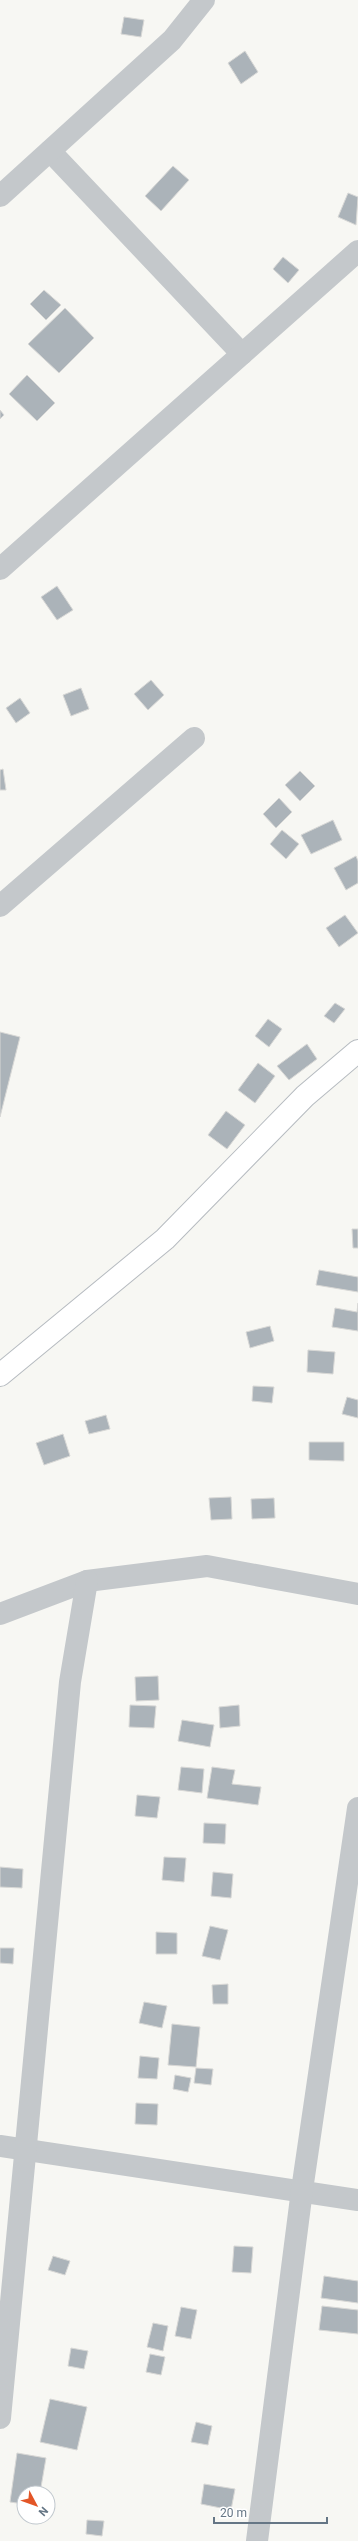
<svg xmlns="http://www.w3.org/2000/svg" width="358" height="2541" font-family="Roboto,sans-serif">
  <rect width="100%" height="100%" fill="#f7f7f3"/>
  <!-- building -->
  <g fill="#abb3b9" stroke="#d8d8d6">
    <polygon points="124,17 144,20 141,37 121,34"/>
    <polygon points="245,51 258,72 241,84 228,63"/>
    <polygon points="173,166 189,180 161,211 145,196"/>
    <polygon points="348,193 358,197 356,225 338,217"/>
    <polygon points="283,257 299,270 288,283 273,269"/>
    <polygon points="44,290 61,305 46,320 30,304"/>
    <polygon points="65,308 94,338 59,373 28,344"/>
    <polygon points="27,375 55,403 37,421 9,394"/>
    <polygon points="0,410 4,415 0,419"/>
    <polygon points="57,586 73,610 57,620 41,597"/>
    <polygon points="151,680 164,695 148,710 134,694"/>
    <polygon points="81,688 89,709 71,716 63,695"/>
    <polygon points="20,698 30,713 16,723 6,708"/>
    <polygon points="3,769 6,790 0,790 0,770"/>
    <polygon points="300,771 315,786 300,801 285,785"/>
    <polygon points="279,798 292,812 276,828 263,814"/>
    <polygon points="333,820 342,840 311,854 301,835"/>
    <polygon points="282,830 299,844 286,859 270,844"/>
    <polygon points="356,856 358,861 358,883 346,890 334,868"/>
    <polygon points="345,915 358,933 339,947 326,928"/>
    <polygon points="335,1003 345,1009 334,1023 324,1016"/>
    <polygon points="268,1019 282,1029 269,1047 255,1036"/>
    <polygon points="0,1032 20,1037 0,1117"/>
    <polygon points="307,1044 317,1059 289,1080 277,1066"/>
    <polygon points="258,1063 275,1076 255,1103 238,1090"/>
    <polygon points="226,1111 245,1125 227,1149 208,1135"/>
    <polygon points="352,1229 358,1229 358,1248 353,1248"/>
    <polygon points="319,1270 358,1277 358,1292 316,1285"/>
    <polygon points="358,1303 358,1331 332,1327 335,1308 357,1312"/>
    <polygon points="270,1326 274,1341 250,1348 246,1332"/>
    <polygon points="308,1350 335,1352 333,1374 307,1372"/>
    <polygon points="253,1386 274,1387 272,1403 252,1401"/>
    <polygon points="347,1397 358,1400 358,1418 342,1414"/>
    <polygon points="106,1415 110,1429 89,1434 85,1421"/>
    <polygon points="63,1434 70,1456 44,1465 36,1443"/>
    <polygon points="309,1442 344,1442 344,1461 309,1460"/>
    <polygon points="231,1497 232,1519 211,1520 209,1498"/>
    <polygon points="274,1498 275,1518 252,1519 251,1499"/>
    <polygon points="158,1676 159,1700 136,1701 135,1677"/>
    <polygon points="130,1705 156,1706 154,1728 129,1727"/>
    <polygon points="239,1705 240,1726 220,1728 219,1707"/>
    <polygon points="182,1720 214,1725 210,1747 178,1741"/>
    <polygon points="181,1767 204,1769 202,1793 178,1790"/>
    <polygon points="212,1767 235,1770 232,1784 261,1787 258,1805 207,1798"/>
    <polygon points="137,1795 160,1797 157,1818 135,1816"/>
    <polygon points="204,1823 226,1824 225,1844 203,1843"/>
    <polygon points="164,1857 186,1858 184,1882 162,1880"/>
    <polygon points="0,1867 23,1869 22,1888 0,1887"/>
    <polygon points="213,1872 233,1874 231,1898 211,1896"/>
    <polygon points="210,1926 228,1930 220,1960 202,1956"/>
    <polygon points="156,1932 177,1933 177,1954 156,1954"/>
    <polygon points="0,1948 14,1948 13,1964 0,1963"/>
    <polygon points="228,1984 228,2004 213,2004 212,1985"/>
    <polygon points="144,2002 167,2006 162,2028 139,2023"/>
    <polygon points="172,2024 200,2027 196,2067 168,2065"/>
    <polygon points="140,2056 159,2058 157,2079 138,2078"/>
    <polygon points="196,2068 213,2069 211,2085 194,2083"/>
    <polygon points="175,2075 191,2078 188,2092 173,2089"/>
    <polygon points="136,2103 158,2104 157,2125 135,2124"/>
    <polygon points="234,2246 253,2247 251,2273 232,2272"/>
    <polygon points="53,2256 70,2261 65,2275 48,2270"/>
    <polygon points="324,2276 358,2281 358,2303 321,2298"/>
    <polygon points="322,2306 358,2310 358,2334 319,2330"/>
    <polygon points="181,2307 197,2310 191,2339 175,2336"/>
    <polygon points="153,2323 168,2326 163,2351 147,2347"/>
    <polygon points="71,2348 88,2351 84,2369 68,2366"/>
    <polygon points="150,2354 165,2357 161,2375 146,2372"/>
    <polygon points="50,2399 87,2407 77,2450 40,2442"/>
    <polygon points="196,2422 212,2426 208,2445 191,2442"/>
    <polygon points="17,2453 46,2458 40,2493 24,2493 24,2504 10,2502"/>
    <polygon points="204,2484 235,2489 231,2510 201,2504"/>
    <polygon points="87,2520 104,2521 102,2536 86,2534"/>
  </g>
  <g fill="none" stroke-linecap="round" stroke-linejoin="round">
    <!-- secondary casing -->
    <g stroke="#b6bbc0" stroke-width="24">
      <polyline id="secondary" points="0,1375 165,1239 305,1096 358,1051"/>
    </g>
    <!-- street -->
    <g stroke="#c4c8cb" stroke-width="22">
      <polyline points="50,151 242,354"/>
      <polyline points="0,196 172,40 204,0"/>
      <polyline points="0,569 358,251"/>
      <polyline points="0,906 194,738"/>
      <polyline points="0,1614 87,1581 207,1566 358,1594"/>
      <polyline points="0,2146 358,2200"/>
      <polyline points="0,2418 70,1682 87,1581"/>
      <polyline points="257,2541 302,2190 358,1808"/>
    </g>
    <!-- secondary -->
    <use href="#secondary" stroke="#fff" stroke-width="22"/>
  </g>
  <!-- north arrow -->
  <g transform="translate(36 2505) rotate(131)"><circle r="19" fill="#ffffff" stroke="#c1c8ce"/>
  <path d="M0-3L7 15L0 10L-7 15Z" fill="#e35627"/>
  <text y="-6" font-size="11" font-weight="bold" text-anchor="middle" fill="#657685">N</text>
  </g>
  <!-- scale -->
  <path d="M214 2517v6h113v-6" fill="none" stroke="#657685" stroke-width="2"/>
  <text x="220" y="2517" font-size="12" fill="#657685" stroke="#ffffff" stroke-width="3" paint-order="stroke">20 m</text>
</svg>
